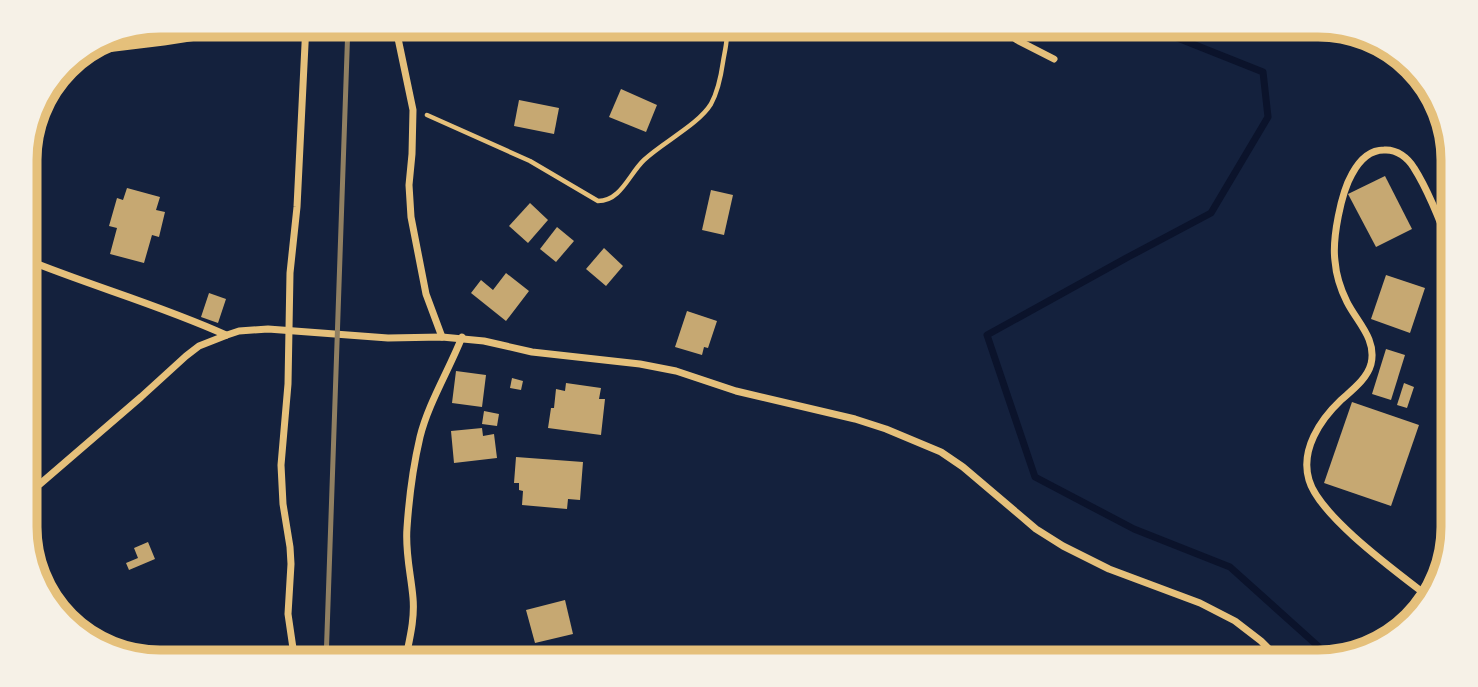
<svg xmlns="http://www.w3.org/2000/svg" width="1478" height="687" font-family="'Work Sans',sans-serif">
  <rect width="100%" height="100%" fill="#14213d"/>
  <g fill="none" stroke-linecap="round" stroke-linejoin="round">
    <!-- stream -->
    <polyline stroke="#0b132b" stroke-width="7" points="1160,24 1165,33 1263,72 1268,117 1211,213 1130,256 987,335 1035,477 1134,529 1230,567 1319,647 1330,661"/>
  </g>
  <!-- building -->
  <g fill="#c6a872">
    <polygon points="621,89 657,105 646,132 609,117"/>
    <polygon points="519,100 559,108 554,134 514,126"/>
    <polygon points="1385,176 1412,229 1376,247 1348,194"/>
    <polygon points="127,188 160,197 156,210 165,212 159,237 152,235 144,263 110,254 117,228 109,226 117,198 123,200"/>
    <polygon points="711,190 733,195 724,235 702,230"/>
    <polygon points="530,203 548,220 528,243 509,226"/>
    <polygon points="557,227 574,241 556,262 540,249"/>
    <polygon points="604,248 623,266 606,286 586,269"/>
    <polygon points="506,273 529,291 506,321 471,293 481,280 493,290"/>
    <polygon points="1386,275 1425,288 1410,333 1371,319"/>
    <polygon points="209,293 226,299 218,323 201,317"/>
    <polygon points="687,311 717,321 708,348 704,347 702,355 675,347"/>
    <polygon points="1386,349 1405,355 1391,400 1372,394"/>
    <polygon points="456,371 486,375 482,407 452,403"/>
    <polygon points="512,378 523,381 521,390 510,388"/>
    <polygon points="566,383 601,388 599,399 605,399 601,435 548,428 551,408 554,408 556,389 565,391"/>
    <polygon points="1404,383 1414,387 1407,408 1397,405"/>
    <polygon points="1352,402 1419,425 1391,506 1324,483"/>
    <polygon points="484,411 499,414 497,426 482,424"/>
    <polygon points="482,428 483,436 494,434 497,458 454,463 451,431"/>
    <polygon points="516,457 583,462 580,500 568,499 567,509 522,505 523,491 519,490 519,483 514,483"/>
    <polygon points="1453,520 1453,528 1449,553 1440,549"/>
    <polygon points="148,542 155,559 129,570 126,563 138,558 134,548"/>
    <polygon points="565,600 573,634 535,643 526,610"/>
  </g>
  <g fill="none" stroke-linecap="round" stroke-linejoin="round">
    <!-- path -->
    <path stroke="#e5c07b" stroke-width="4.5" d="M427,115L530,161L598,201C621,201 629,174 644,160C663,142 698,125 711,104C718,91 721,76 723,62C725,49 729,37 725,24"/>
    <!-- minor -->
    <g stroke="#e5c07b" stroke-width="7">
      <polyline points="395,24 413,110 412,154 409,185 411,217 426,294 442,337"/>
      <polyline points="996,24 1017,40 1054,59"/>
      <polyline points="90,51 164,42 279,24"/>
      <path d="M25,259C91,286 160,305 226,335"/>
      <polyline points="26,493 40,484 141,397 186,356 199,346 227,335 239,331 268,329 388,338 442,337 484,341 532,352 640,364 676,371 736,391 855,419 886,429 941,452 963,467 1036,529 1063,546 1109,569 1200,603 1235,621 1261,641 1271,651 1278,662"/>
      <path d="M1429,597C1398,573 1319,516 1309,480C1300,450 1320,420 1341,400C1352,390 1367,379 1371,364C1377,339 1357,322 1347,302C1341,290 1336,274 1335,261C1332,239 1341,193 1352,174C1359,161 1369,150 1384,150C1397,149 1408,158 1414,168C1430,193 1443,228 1453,256"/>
      <polyline points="295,662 288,614 291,564 290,547 283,504 281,465 288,384 290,273 297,207 306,24"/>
      <path d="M405,662C409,641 415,620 413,598C411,574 405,553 407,528C409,498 413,467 420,437C428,404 449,370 462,337"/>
    </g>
    <!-- rail -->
    <polyline stroke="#918062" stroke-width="5" points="326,662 348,24"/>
  </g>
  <!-- crop -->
  <path d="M0 0H1478V687H0ZM160 37H1318A123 123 0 0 1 1441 160V527A123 123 0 0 1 1318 650H160A123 123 0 0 1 37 527V160A123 123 0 0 1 160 37Z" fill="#f6f1e7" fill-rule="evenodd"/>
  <path fill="none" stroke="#e5c07b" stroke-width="9" d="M160 37H1318A123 123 0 0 1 1441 160V527A123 123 0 0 1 1318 650H160A123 123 0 0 1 37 527V160A123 123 0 0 1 160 37Z"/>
</svg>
